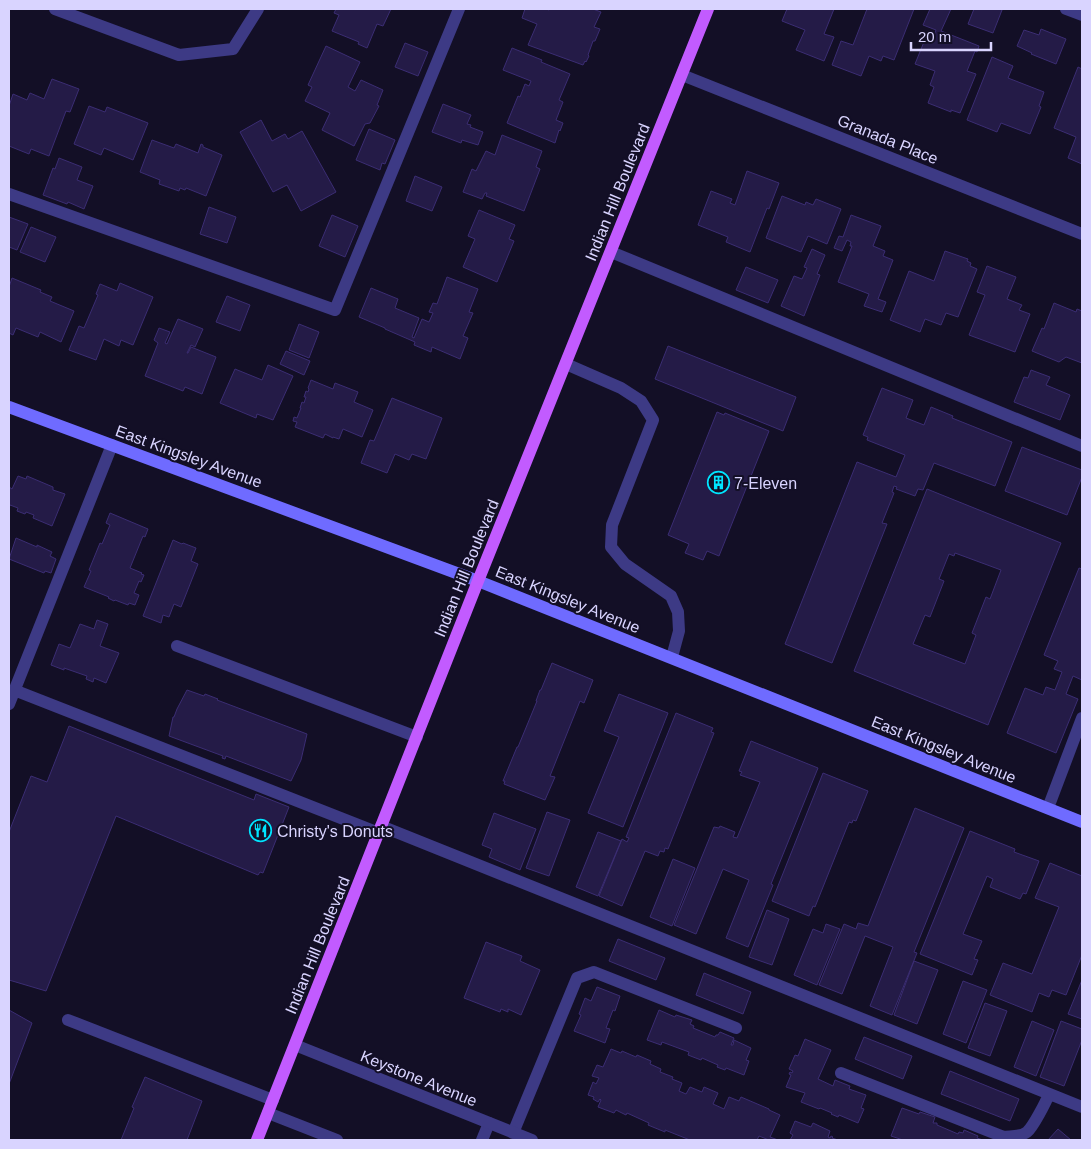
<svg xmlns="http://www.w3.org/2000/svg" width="1091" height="1149" font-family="Arial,sans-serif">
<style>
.building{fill:#241b47;stroke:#3b2d73;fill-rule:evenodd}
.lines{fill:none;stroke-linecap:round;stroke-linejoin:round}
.lane{stroke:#3d3a85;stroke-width:12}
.street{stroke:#3d3a85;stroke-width:12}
.secondary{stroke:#6f6bff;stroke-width:12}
.primary{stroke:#c25bff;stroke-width:12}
.labels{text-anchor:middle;stroke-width:4;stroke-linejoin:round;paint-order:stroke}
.street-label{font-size:16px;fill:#d9d4ff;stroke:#130f26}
.poi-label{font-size:16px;fill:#d9d4ff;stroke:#130f26;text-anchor:start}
</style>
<rect width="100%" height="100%" fill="#130f26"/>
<path class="building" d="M336,9H391L383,26L377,24L367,48L358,44L359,42L332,31L339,15L334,13Z
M525,9H546L549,10L550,9H593L601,12L594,27L600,29L595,41H593L588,55L589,56L586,62L585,61L583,65L528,45L537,24L522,18Z
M787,9H834L824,34L834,37L824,61L796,50L805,30L782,21Z
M867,9H914L894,60L883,56L881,61L869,56L861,76L832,65L841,41L853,45Z
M930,9H951L941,31L979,46L977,52L975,51L967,71L976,74L960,113L951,110V112L928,103L934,87L930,85L935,71L915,64L928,32L934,35L936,30L923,25Z
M974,9H999L1002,10L993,33L968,24Z
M1041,29L1066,39L1056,64L1031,54L1032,53L1017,46L1024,30L1039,35Z
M405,43L428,52L418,76L395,67Z
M326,46L360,62L348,87L355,91L361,80L383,90L377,105L379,106L370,123L365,124L354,146L322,130L330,113L305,101L312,87L308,85Z
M512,48L542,60L541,62L570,74L559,100L563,102L556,120L563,123L560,131L559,130L555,143L507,123L518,96L520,97L525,84L529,86L531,81L503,70Z
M992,57L1013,66L1008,78L1044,92L1039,106L1041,107L1030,134L1001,123L997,132L967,120Z
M1078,67L1082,69V164L1068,158L1076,137L1054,128Z
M52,79L79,89L70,112L66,111L49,156L31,149L29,154L9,146V106L13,94L27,100L30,93L44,99Z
M443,104L471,115L467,124L471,125L470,127L483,132L478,145L462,140L461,143L432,132Z
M89,106L105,112L107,107L148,123L133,160L104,148L101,155L74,144Z
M261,120L272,141L285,134L288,139L302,131L336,192L301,211L287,185L273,192L240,132Z
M369,129L395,140L385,164L382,163L380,170L356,160Z
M502,135L542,151L536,167L540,169L524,211L486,196L487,193H485L482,199L463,192L472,169L476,171L486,151L495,155Z
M152,140L174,148L176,144L198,153L201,144L203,145V147L222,155L206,196L186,188L185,190L180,188L179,191L159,184L160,180L140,172Z
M59,158L82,167L77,180L93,186L84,209L68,202L67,204L43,195L53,168L55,169Z
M747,171L779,183L769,209L767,208L750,252L726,242L728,237L698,225L711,191L732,199L730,203L735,205Z
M415,176L442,187L432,211L406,201Z
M782,196L805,205L806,202L813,205L816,199L841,209L827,244L808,236L801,252L766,238Z
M209,207L236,217L227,243L200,234Z
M479,210L515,225L509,239L514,241L497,282L463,267L475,239L468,236Z
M332,215L358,226L345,257L319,246Z
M851,215L881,226L873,246L885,251L883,256L893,260L878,299L886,302L882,312L864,306L869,294L838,282L852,246H850L851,242L847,240L842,251L834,248L839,236L843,237Z
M9,217L28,224L17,250L9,247Z
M31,227L56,237L45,262L20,252Z
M812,249L825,255L817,274L820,275L804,316L781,306L794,276L802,279L807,268L804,267Z
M945,251L968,259L967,261L971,263L970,266L977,269L958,317L946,313L941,325L925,319L920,332L890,320L909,271L934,281Z
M987,266L1016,277L1007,299L1022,305L1019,310L1030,314L1015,352L969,335L985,295L977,292Z
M746,267L778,280L768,303L736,290Z
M447,277L478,289L469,312L473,313L463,336L468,338L460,359L432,347L431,352L414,345L415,342L385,329V328L359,317L371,288L398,299L395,308L419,318L412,337L414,338L422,319L429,322L433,313L429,312L433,303L437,304Z
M12,278L41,290L40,292L52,297L50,301L74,311L61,342L40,332L38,337L16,328L13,335L9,333V287Z
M120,283L153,297L133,345L121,340L119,346L104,339L96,360L69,350L79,326L84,328L98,295L96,294L100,284L117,291Z
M227,296L250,305L240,331L216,322Z
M1054,303L1076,312L1077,309L1082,311V363L1066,357L1059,362L1032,351L1042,328L1044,329Z
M178,319L203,329L195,347L191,345L187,353H188L191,347L216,357L202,394L185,387L183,391L145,376L158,343L154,340L159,328L170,332L165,343L167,344Z
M299,324L319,332L309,358L289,350Z
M668,346L796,397L783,431L655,379Z
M286,351L310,361L304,375L280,364Z
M268,365L293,376L273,420L257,414L256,418L220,403L235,369L262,380Z
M1031,370L1050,377L1046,385L1070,395L1060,420L1014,402L1024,377L1028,378Z
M311,380L333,389L335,383L358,392L354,402L373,410L362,437L343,429L339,439L333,437V438L325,434L323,438L295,427L297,422L293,421L294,417L297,418L301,408H300L302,402L304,403L306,397H304L306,391L308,392L309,389L308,388Z
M882,388L913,400L906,418L924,425L931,407L953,416L952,418L1012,442L995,486L934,463L923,490L918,489L915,496L896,489L897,487L894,486L892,492L894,493L882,523L887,524L832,663L785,644L857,462L896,477L905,455L867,440L868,437L863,435Z
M392,398L442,418L426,459L412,454L409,460L395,454L387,473L361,463L370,440L374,441Z
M717,412L724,415L725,413L769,431L719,556L707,551L703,560L685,553L689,544L668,535Z
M1022,447L1082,470V477L1067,515L1005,491Z
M18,476L26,479L27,476L53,487V490L65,494L52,526L33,518L34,515L26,512L25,514L17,511L18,508L10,505L9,508V487L12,489Z
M927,489L1061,543L988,725L854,671ZM955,553L1001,570L990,599L986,597L972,633L976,635L965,664L913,644L925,615L930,617L944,581L939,579L949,554L954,556Z
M110,513L148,529L145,537L143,536L130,568L142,573L141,574L144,575L141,582L139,581L134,593L139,595L135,605L129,603L128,605L115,600L114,601L108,598L109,597L84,587L91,571L89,570L100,543L102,544L110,525L106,523Z
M16,538L37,547V545L52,552L50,556L56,559L51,573L45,571L44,573L9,559Z
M173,540L182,544L183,543L196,548L191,561L198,564L181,607L174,604L169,617L163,615L161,623L143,616Z
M1079,568L1082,569V680L1073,676L1066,694L1078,699L1056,753L1007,733L1025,688L1043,695L1046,687L1055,690L1062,672L1054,669L1058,661L1044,655Z
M97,620L108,624L100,646L119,653L106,683L94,678L93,682L86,679L87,676L64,668V670L51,665L59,644L70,648L80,624L94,629Z
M552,663L593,680L584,703L580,701L550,776L555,777L545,800L504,784L505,781H503L517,747H518L537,701H536L540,690H541Z
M187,690L204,696L205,694L218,699L217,700L307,734L301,760L291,781L226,756L225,759L222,758L223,756L169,736L173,717H174L177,709Z
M619,694L668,713L623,827L588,813L619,737L604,731Z
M676,713L713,728L711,732L714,733L668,849L665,848L664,852L660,851L658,856L645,851L622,906L599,896L622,839L627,842L629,838L626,837Z
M69,726L254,800L256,794L289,807L263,873L260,872L258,875L116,816L46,991L9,980V832L31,776L47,782Z
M751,741L818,768L771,884L773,885L748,947L726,938L749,880L723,869L696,934L674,925L714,827L719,828L720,826L735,832L733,837L737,838L760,782L740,775L742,772L739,771Z
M823,773L868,791L856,821L853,820L852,823L849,822L815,907L813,906L809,916L772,901Z
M915,808L964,828L914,952L917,953L892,1015L870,1006L893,947L865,936L842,994L819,985L844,924L856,929L858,923L868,926Z
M547,812L570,820L549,876L526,868Z
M494,813L536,829L520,870L489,857L492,849L482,845Z
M970,831L1015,849L1014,852L1039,861L1026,894L1023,893L1020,899L990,887L993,879L987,876L963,934L982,941L974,959L978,960L972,975L920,954Z
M598,832L621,841L598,896L576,887Z
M673,859L695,868L672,926L650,917Z
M1050,863L1082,876V955L1066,995L1052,990L1049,997L1039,993L1032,1012L990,995L1003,963L1032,974L1059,907L1035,898Z
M767,910L789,919L772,965L749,957Z
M826,924L840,929L817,985L794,975L813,929L823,933Z
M618,939L665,958L656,980L609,961Z
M486,942L522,956L520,961L540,970L521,1015L508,1009V1012L501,1009L500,1012L464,998Z
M914,961L938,970L917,1024L894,1015Z
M704,973L751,992L743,1014L696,995Z
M1082,980V1019L1068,1014Z
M963,981L987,990L966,1043L943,1034Z
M597,987L620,996L615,1011L613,1010L606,1028L610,1029L605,1043L574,1031L581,1015L579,1014L585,998L591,1001Z
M985,1003L1007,1011L990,1056L968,1048Z
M9,1010L32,1023L9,1084Z
M659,1010L675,1017L676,1015L692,1020L690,1024L694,1026L693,1028L715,1037L716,1035H718L720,1032L734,1038L731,1045H733L734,1040L751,1048L746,1060L749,1061L744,1075L726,1068L725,1070L717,1067L718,1065L702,1058L701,1060L688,1055L689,1052L662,1042L661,1045L647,1040Z
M1032,1021L1054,1030L1036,1076L1014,1067Z
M1061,1021L1082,1029V1040L1064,1086L1040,1077Z
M864,1037L912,1056L903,1079L855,1059Z
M805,1039L831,1050L818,1079L833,1086L835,1080L850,1086L849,1089L866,1095L861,1108L864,1109L858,1123L839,1115L838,1117L831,1114L832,1113L820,1108L819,1109L801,1102L805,1093L786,1087L791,1075L789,1074L790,1072L792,1073L793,1071L789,1069L795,1055L798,1056Z
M611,1049L621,1053L622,1051L636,1057L637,1055L651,1061L650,1064L661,1069L660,1072L673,1077L672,1079L682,1083L679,1091L686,1094L690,1087L702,1092L704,1087L718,1093L713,1104L724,1109L729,1097L739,1101L741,1097L769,1109V1110L780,1115L770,1137L778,1140H769L759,1136L757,1140H690L665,1130V1132L648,1125L649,1123L627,1113L626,1115L616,1110L614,1113L598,1107L601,1100L600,1099L598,1102L593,1099L594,1097L588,1095L593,1082L596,1084L599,1078L592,1076L597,1065L603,1067Z
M950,1071L1019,1099L1010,1121L941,1094Z
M145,1077L202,1101L187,1140H121L134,1108L132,1107Z
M902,1108L919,1114L920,1112L935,1117L933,1123H937V1125L958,1134L959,1132L963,1133L964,1130L978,1136L977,1138L983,1140H903L891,1136Z
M795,1121L811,1127L813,1123L830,1131L828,1137L830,1138L831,1136L833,1137L832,1138L838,1140H790L793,1135L790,1133Z
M1058,1129L1071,1140H1048Z"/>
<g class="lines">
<path class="lane" d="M1066,9L1082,15
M9,194L335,310L459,9
M611,252L1082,446
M566,364L621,388L641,401L653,420L612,525L611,547L625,564L671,596L678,612L679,631L672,657
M177,646L417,737
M14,690L379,833
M9,704L112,445
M1048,808L1082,718
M381,826L1082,1107
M68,1020L273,1100
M841,1073L1004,1137C1011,1136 1021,1137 1027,1132C1033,1127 1046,1102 1049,1094
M268,1113L337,1140
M513,1133L577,978L594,972L736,1028
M482,1140L489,1123"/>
<path class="street" d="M55,9L179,55L233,49L258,9
M682,75L1082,234
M295,1045L532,1140"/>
<path class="secondary" d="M9,407L478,581L1082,822"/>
<path class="primary" d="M257,1140L478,581L708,9"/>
</g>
<defs>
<symbol id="building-ring" viewBox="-11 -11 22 22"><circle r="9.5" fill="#130f26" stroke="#00e5ff" stroke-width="1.5"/><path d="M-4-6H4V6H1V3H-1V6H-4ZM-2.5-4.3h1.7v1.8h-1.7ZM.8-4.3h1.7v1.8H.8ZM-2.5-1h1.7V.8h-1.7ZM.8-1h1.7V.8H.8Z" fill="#00e5ff"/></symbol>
<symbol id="restaurant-ring" viewBox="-11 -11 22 22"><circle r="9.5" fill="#130f26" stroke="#00e5ff" stroke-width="1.5"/><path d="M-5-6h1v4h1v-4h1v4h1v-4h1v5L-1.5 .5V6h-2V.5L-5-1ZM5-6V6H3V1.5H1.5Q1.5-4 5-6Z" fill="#00e5ff"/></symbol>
</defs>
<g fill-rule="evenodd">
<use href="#building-ring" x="706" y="470" width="25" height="25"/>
<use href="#restaurant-ring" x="248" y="818" width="25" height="25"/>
</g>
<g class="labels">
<g class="street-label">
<text transform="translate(888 139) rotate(22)" y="6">Granada Place</text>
<text transform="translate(617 192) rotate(-68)" y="6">Indian Hill Boulevard</text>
<text transform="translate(189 456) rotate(20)" y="6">East Kingsley Avenue</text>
<text transform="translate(466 568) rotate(-68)" y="6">Indian Hill Boulevard</text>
<text transform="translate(568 599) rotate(22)" y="6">East Kingsley Avenue</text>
<text transform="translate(944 749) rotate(22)" y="6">East Kingsley Avenue</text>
<text transform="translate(317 945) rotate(-68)" y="6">Indian Hill Boulevard</text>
<text transform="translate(419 1078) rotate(22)" y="6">Keystone Avenue</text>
</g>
<g class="poi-label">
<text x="734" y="489">7-Eleven</text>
<text x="277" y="837">Christy's Donuts</text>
</g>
</g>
<rect width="1091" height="1149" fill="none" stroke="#d9d4ff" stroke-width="20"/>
<path d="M911 42v8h80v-8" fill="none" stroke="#d9d4ff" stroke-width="2.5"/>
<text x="918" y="42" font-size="15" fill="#d9d4ff" stroke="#130f26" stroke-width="4" paint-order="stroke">20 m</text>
</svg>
